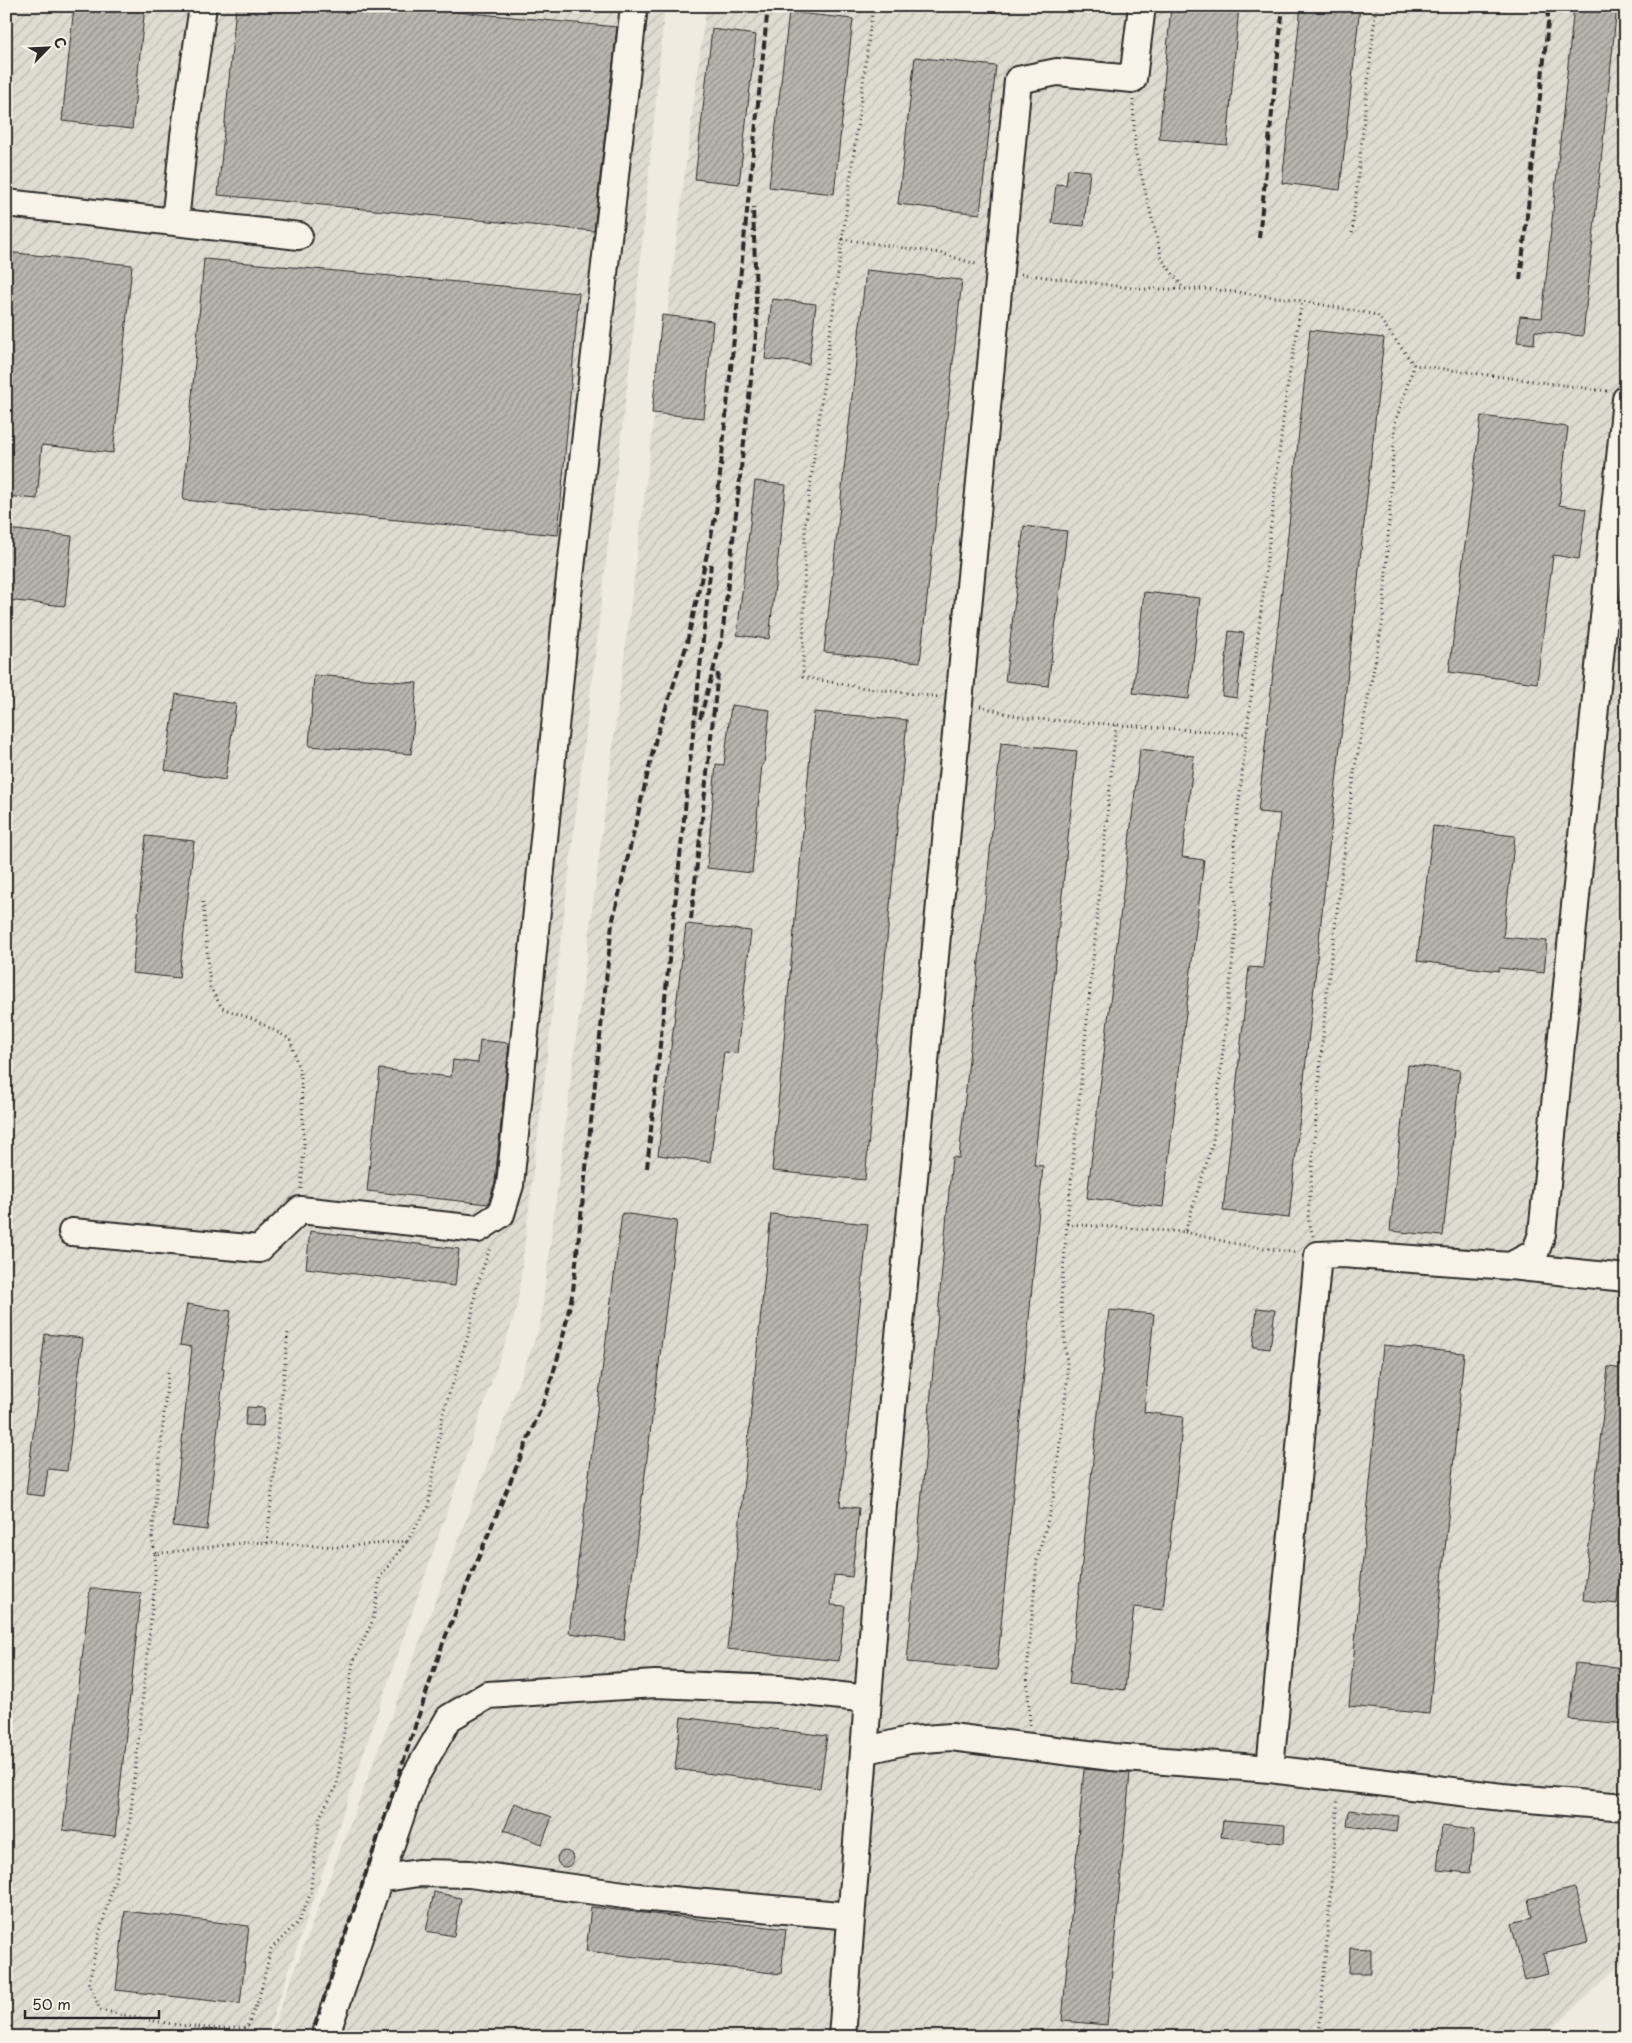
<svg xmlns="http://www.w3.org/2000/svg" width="1632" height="2043" font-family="'Playpen Sans',sans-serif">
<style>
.industrial{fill:url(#industrial-furrows)}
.building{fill:url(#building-hatch);stroke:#2b2b2b}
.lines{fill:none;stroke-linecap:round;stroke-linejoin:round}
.minor-casing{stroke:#2b2b2b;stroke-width:30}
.path{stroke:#2b2b2b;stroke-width:3;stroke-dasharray:1 4;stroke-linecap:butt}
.minor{stroke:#f7f3e8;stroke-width:26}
.rail{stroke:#2b2b2b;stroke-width:4;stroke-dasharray:8 4;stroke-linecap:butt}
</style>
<defs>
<pattern id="industrial-furrows" width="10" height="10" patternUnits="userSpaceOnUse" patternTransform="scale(1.25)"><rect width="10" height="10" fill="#dedbd1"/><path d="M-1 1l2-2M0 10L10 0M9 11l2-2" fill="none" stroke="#bfbcb4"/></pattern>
<pattern id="building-hatch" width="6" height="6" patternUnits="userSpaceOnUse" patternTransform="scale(1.25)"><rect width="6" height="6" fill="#b8b5ae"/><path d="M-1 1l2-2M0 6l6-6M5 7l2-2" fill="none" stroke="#96938e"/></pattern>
</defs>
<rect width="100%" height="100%" fill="#efebe0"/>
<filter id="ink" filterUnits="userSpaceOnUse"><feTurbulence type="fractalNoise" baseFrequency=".02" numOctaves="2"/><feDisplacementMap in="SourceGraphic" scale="10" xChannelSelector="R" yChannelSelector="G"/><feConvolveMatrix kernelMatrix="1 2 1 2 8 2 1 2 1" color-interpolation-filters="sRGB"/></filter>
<g filter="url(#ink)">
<path class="industrial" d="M6,6H665L632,344L517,1308L266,2037H6Z
M706,6H1626V1959L1543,2037H269L540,1326Z"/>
<path class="building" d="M74,6H145L132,129L62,121Z
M236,6H397L617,27L594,231L218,195Z
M1171,6H1239L1227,145L1159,139Z
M1301,6H1360L1340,190L1282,183Z
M1574,6H1617L1583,336L1535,331L1534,344L1517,342L1520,316L1542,318Z
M789,12L853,19L834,194L769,187Z
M712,29L756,35L739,184L695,179Z
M915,57L996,66L980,214L898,204Z
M1068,169L1090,171L1084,226L1052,223L1056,184L1066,185Z
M6,252L132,265L113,453L42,445L37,499L6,496Z
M204,259L579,293L558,535L183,500Z
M866,270L962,280L920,662L824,652Z
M772,299L816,304L809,364L765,359Z
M662,315L713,321L704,418L652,413Z
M1310,330L1384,338L1289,1218L1223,1211L1249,967L1263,968L1280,814L1258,812Z
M1481,416L1568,427L1559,505L1586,509L1579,559L1553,555L1537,683L1449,672Z
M755,481L786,485L769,639L737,635Z
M1024,526L1067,531L1048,686L1005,681Z
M6,529L72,536L65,606L6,600Z
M1144,592L1200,598L1189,699L1133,693Z
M1229,631L1244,633L1237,698L1222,696Z
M314,675L417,683L411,754L309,746Z
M176,694L236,704L225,780L165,770Z
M731,705L770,710L764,764H762L752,873L707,868L716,764L724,765Z
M814,712L907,720L865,1180L772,1171Z
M1001,743L1077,751L1034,1165L1043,1166L997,1670L907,1662L952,1157L959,1158Z
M1140,749L1194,756L1182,857L1204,860L1163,1207L1087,1198Z
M1433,826L1515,836L1503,937L1547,941L1544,973L1499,968V971L1417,961Z
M146,836L194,841L179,978L132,973Z
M686,924L751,931L737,1053L724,1052L710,1162L658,1155Z
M480,1040L509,1043L495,1182L488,1204L367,1191L380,1069L451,1077L453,1060L478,1063Z
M1408,1065L1460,1070L1443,1236L1390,1231Z
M622,1213L677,1221L624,1640L569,1633Z
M771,1214L868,1224L840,1506L859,1508L852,1577L834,1575L831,1605L845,1606L839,1661L727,1649Z
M310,1231L459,1249L455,1286L306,1268Z
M187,1304L231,1311L222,1369H224L207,1530L173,1526L192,1347L180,1345Z
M1257,1308L1275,1310L1270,1349L1253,1347Z
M1109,1310L1154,1314L1144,1412L1183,1417L1163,1610L1134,1607L1125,1690L1069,1684Z
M45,1334L83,1338L67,1471L48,1469L44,1496L26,1494Z
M1383,1345L1464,1353L1429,1714L1349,1706Z
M1608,1367L1626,1369V1519L1617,1604L1583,1600Z
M247,1407L264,1408L263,1426L245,1425Z
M90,1588L141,1593L115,1836L63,1830Z
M1575,1663L1626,1668V1724L1569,1719Z
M681,1717L827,1736L820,1788L675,1769Z
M1084,1769L1130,1773L1107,2025L1062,2021Z
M515,1803L552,1817L542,1844L504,1830Z
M1349,1810L1398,1816L1396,1832L1347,1826Z
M1223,1820L1285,1825L1284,1843L1221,1837Z
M1442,1826L1474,1830L1470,1873L1437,1870Z
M557 1859a8 8 0 1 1 16 0a8 8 0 1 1-16 0Z
M1575,1888L1588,1942L1543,1953L1548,1974L1525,1980L1511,1923L1532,1918L1528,1899Z
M434,1892L461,1898L454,1936L426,1931Z
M591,1907L786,1929L781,1974L586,1951Z
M125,1911L249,1926L240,2004L116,1990Z
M1350,1948L1371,1949V1973H1349Z"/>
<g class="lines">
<defs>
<path id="minor" d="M6,203L299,236
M175,222L184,136L203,6
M72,1232L259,1249L300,1210L478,1229L501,1214L510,1185L568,595L634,6
M1510,1266L1626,1278
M864,1751L909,1740L951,1737L1112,1757L1270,1769L1502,1797L1626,1807
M1270,1769L1318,1255L1342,1254L1510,1266L1535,1253L1542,1234L1626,399
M379,1879L418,1873L470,1874L639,1897L851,1916
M325,2037L413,1780L449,1718L488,1695L655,1684L779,1689L868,1699
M842,2037L883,1505L1018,80L1057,72L1133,79L1142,6"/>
</defs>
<use href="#minor" class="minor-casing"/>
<path class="path" d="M873,6L805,526L803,677L858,687L940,697
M1133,100L1135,150L1162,259L1184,289
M1352,233L1376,6
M842,239L940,253L979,265
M1021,274L1141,289H1209L1292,299L1377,315L1414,365L1607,391
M980,706L1023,718L1247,734
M203,902L210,987L222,1008L255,1020L290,1039L301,1077L304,1146L301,1189
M1067,1224L1116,725
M1185,1232L1231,1243L1297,1253
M1313,1236L1308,1218L1326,999L1355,767L1383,620L1395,423L1414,365
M168,1373L152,1537L155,1554L250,1542L340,1547L407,1541L428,1507L443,1413L469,1333L476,1288L490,1248
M267,1543L288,1332
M155,1554V1580L129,1830L98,1938L89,1983L100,2010C143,2019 204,2033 247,2027L259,1998L271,1949L299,1921L310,1895L320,1816L337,1786L353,1662L373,1620L380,1577L407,1541
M1030,1725L1027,1674L1037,1560L1053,1501L1068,1375L1061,1298L1067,1224L1185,1232L1213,1142L1236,929L1234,844L1286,395L1302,301
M1319,2037L1338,1798"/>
<use href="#minor" class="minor"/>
<path class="rail" d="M1259,238L1283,6
M1520,280L1548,23V6
M700,719L722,638L757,326L753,207
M691,919L718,673
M647,1168L711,564
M311,2037L444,1640L547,1394L560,1350L573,1291L612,924L656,738L686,647L716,514L768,6"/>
</g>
</g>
<rect width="1632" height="2043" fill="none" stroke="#f7f3e8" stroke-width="25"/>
<rect x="12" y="12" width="1607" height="2018" fill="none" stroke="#2b2b2b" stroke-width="2" filter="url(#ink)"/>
<g transform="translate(48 48) rotate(66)" stroke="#f7f3e8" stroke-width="4" paint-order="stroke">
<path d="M0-4L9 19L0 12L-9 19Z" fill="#2b2b2b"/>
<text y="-8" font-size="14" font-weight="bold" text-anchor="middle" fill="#2b2b2b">С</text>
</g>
<path d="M25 2010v8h134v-8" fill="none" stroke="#2b2b2b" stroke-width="2.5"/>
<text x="32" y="2010" font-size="15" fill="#2b2b2b" stroke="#f7f3e8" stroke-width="4" paint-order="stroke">50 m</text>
</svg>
